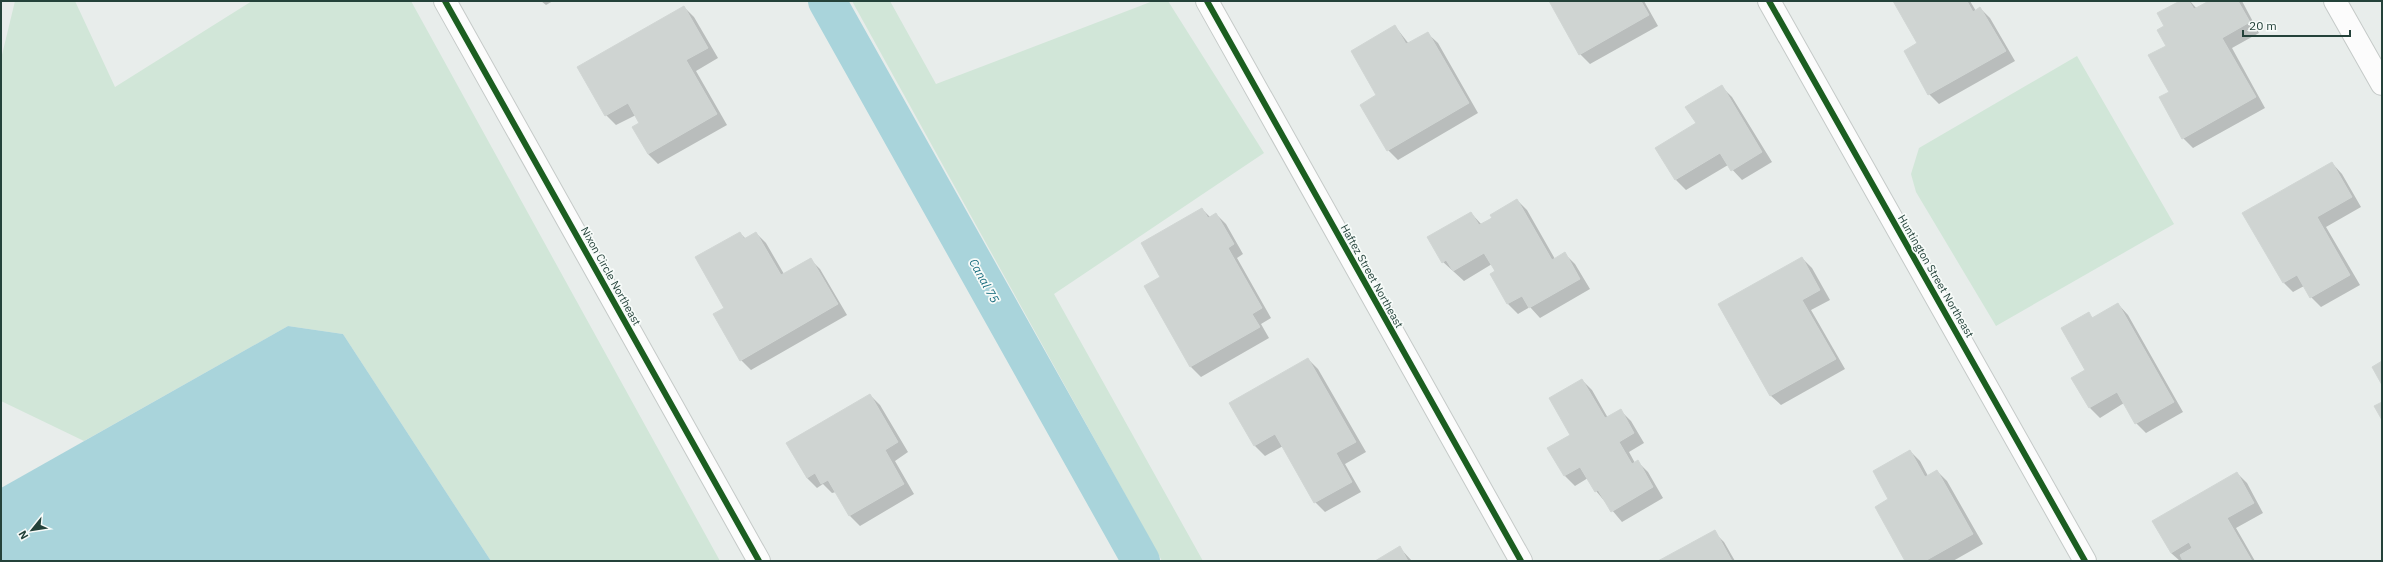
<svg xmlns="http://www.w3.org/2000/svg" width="2383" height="562" font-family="'IBM Plex Sans',sans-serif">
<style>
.green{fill:#d1e6d8}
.water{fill:#a9d4db}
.shadow{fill:#0003}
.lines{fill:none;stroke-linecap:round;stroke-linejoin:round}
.canal{stroke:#a9d4db;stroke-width:38}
.building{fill:#cfd4d2;stroke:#d1d6d4}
.minor-casing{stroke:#c5cac8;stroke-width:24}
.minor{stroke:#fcfcfc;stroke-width:22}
.cycleway-casing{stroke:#f7fbf9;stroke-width:8}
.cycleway{stroke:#1b5e20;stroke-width:6}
.labels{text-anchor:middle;stroke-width:3.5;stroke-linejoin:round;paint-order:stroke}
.street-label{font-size:11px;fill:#24423a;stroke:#f7fbf9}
.water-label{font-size:12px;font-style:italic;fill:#1c6f80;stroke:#f7fbf9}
</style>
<rect width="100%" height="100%" fill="#e8edeb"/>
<path class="green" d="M15,1H75L115,87L252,1H411L720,561H491L343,334L288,326L84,441L1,401V59Z
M852,1H890L936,84L1153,1H1168L1264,153L1054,294L1203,561H1162Z
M2077,56L2174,224L1996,326L1916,192L1911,174L1919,148Z"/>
<path class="water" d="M288,326L343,334L491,561H1V488Z"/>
<path class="shadow" d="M541,1H553L546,5Z
M1550,1H1644L1658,26L1590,64L1580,54Z
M1894,1H1970L1976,11L1980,8L1990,18L2015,61L1939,104L1929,94L1919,44Z
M2182,1H2190L2197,9L2211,1H2242L2259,33L2232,48L2265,108L2193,148L2183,138L2170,92L2165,27Z
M684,7L694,17L718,58L696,71L727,125L658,164L648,154L640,123L636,115L616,125L606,115Z
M1395,26L1409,44L1427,33L1438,43L1478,113L1398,160L1388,150Z
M1722,87L1732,97L1772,162L1742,180L1728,165L1686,190L1676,180L1657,148L1697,124Z
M2332,163L2342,174L2361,207L2326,227L2360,285L2321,307L2311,297L2304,286L2293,292L2283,282Z
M1517,200L1527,210L1555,259L1565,254L1575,264L1590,289L1540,318L1530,307L1518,314L1508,304L1492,264L1464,281L1443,262L1471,213L1482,225Z
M1202,209L1210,217L1216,214L1226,224L1243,254L1237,258L1271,318L1261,324L1269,338L1201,377L1191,367L1145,287L1162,277Z
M740,233L746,239L756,233L766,243L784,274L810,259L820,269L847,315L751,370L741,360L726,308Z
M1802,258L1812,268L1830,300L1811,310L1845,369L1781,405L1770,395Z
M2118,304L2128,315L2183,412L2146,433L2136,423L2124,403L2100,418L2090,408L2086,371L2088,314L2094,319Z
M1308,359L1318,369L1366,452L1345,464L1361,492L1325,512L1315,502L1283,446L1265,456L1255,446L1231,403Z
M1582,380L1592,390L1608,418L1621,411L1631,421L1644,443L1629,452L1635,463L1638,462L1648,472L1663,498L1622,522L1596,491L1588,478L1575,486L1565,476L1548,449L1571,435Z
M870,395L880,405L908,452L895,461L914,494L860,526L850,516L836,492L832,493L823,484L817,488L807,478L787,443Z
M1910,451L1920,461L1928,476L1937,471L1947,481L1983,544L1953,561H1906L1890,499Z
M2237,473L2247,483L2263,513L2236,528L2255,561H2180L2171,553Z
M1714,532L1724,542L1735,561H1661Z
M1400,548L1412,561H1377Z"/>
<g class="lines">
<path class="canal" d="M827,1L1141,561"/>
</g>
<path class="building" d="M1549,1H1641L1649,15L1579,55Z
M1893,1H1967L1973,12L1980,7L2006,51L1928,95L1904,51L1917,43Z
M2180,1H2189L2194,9L2209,1H2238L2250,22L2222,38L2256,97L2182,139L2159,97L2169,92L2148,55L2166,46L2157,30L2164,26L2157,13Z
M684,6L708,48L686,60L717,114L648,154L632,127L639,123L628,103L605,116L577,67Z
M1395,25L1406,44L1428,32L1469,103L1387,151L1360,105L1376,95L1351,51Z
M1722,85L1762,152L1731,171L1720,153L1675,180L1655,148L1696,123L1685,107Z
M2332,162L2352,197L2317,217L2350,275L2310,298L2297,275L2283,283L2242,213Z
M1517,199L1552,260L1565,252L1580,279L1529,308L1522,296L1507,304L1490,274L1495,271L1484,253L1453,271L1446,260L1442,263L1427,237L1471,212L1479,225L1492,218L1490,215Z
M1202,208L1208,218L1216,213L1234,244L1228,248L1262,308L1252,314L1260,327L1190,367L1144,286L1160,277L1141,243Z
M740,232L744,239L756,232L781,275L811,258L838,304L740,361L713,314L724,308L695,257Z
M1802,257L1820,290L1802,300L1836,359L1770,396L1718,304Z
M2118,303L2174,402L2135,424L2117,392L2089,408L2071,378L2085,370L2061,328L2089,312L2092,318Z
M1308,358L1356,442L1336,453L1352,482L1314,503L1275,434L1254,446L1229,403Z
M2382,361V385L2372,367Z
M1582,379L1605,418L1621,409L1634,433L1619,442L1632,464L1638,460L1653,487L1611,512L1598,490L1595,492L1580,467L1564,476L1547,448L1570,435L1549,398Z
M870,394L898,442L885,450L904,484L849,516L828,480L821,484L815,473L807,478L786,443Z
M2382,402V420L2374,406Z
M1910,450L1925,477L1937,470L1973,534L1925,561H1905L1875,507L1888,499L1873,471Z
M2237,472L2254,503L2227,518L2252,561H2183L2180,555L2192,548L2189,542L2171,553L2152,521Z
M1715,530L1732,561H1658Z
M1400,546L1408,561H1375Z"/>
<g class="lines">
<defs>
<path id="minor" d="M445,1L759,561
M1207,1L1521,561
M1769,1L2085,561
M2335,1L2382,84"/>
</defs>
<use href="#minor" class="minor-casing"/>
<use href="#minor" class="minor"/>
<defs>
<path id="cycleway" d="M445,1L759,561
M1207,1L1521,561
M1769,1L2085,561"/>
</defs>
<use href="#cycleway" class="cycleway-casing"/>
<use href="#cycleway" class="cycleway"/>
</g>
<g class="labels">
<g class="street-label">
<text transform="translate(611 276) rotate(61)" y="4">Nixon Circle Northeast</text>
<text transform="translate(1372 276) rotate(61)" y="4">Haftez Street Northeast</text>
<text transform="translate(1936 276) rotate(60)" y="4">Huntington Street Northeast</text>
</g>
<g class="water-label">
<text transform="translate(984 281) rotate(61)" y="4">Canal 75</text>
</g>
</g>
<rect width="2383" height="562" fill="none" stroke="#24423a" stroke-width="4"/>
<g transform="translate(32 530) rotate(240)" stroke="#f7fbf9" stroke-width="3" paint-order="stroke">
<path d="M0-3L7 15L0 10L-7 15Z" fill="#24423a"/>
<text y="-6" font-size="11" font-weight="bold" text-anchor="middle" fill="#24423a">N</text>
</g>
<path d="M2243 30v6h107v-6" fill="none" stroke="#24423a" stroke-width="2"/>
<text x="2249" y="30" font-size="12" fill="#24423a" stroke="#f7fbf9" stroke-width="3" paint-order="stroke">20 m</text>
</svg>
